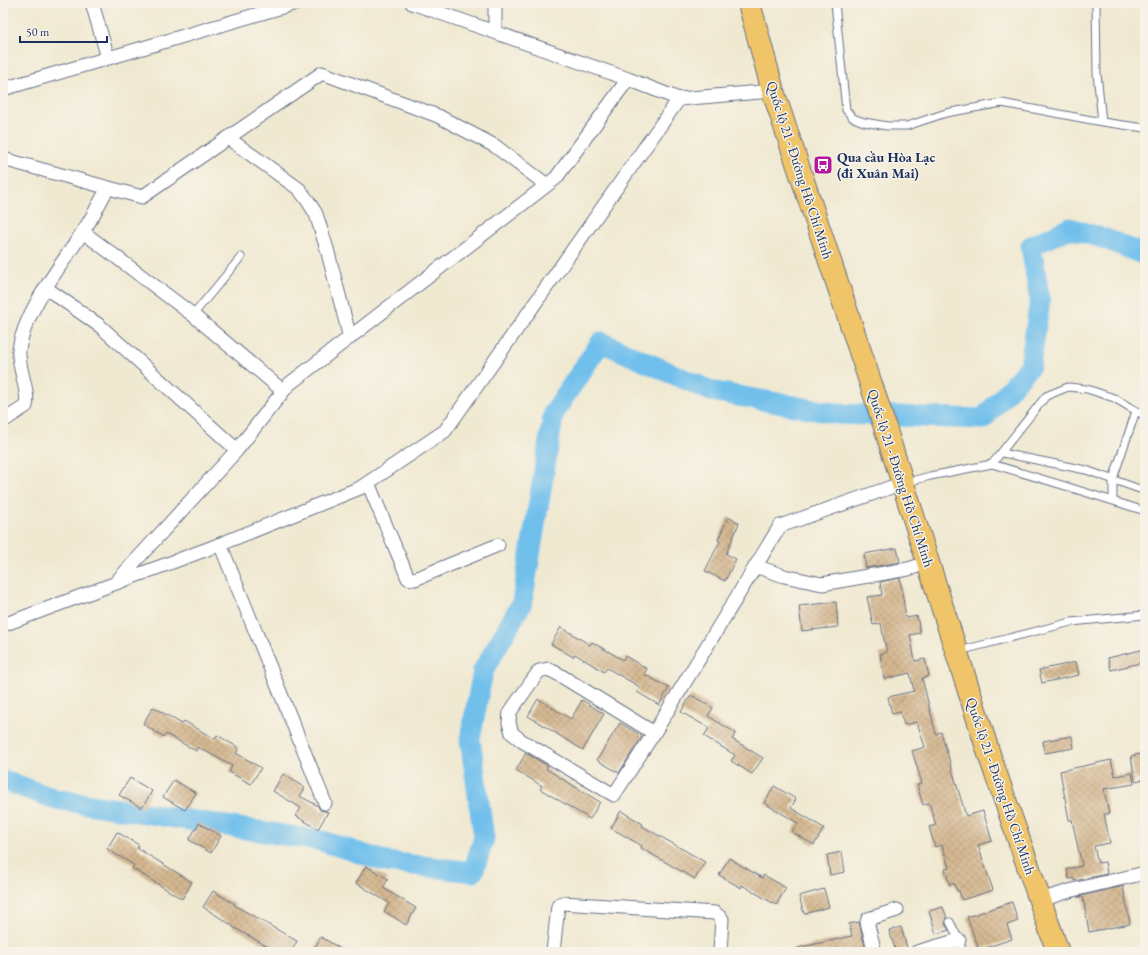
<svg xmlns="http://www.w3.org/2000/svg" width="1148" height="955" font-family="'EB Garamond',serif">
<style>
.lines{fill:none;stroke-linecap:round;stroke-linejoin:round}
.river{stroke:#71c0ec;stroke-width:21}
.building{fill:url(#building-cross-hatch)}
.service-casing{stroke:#667087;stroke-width:9}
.minor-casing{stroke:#667087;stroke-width:15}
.trunk-casing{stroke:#667087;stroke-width:24}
.service{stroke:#fff;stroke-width:7}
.minor{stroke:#fff;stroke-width:13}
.trunk{stroke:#f0c469;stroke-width:22}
.labels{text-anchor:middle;stroke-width:3;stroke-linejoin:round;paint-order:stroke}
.poi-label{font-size:14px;font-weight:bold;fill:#1b2f5e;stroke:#f7f3e8;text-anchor:start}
.street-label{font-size:14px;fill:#1b2f5e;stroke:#f7f3e8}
</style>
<defs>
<pattern id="building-cross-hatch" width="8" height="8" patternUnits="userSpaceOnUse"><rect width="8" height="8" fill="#d5b891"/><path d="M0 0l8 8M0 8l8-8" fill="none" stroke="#b69e7f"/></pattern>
</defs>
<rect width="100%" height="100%" fill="#f7f3e8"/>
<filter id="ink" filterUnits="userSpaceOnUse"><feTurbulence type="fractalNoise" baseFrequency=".025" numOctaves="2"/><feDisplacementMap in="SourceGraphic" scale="8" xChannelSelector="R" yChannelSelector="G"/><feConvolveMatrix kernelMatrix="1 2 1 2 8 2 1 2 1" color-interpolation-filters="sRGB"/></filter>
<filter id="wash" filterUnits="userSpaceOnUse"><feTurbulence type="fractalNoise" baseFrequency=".012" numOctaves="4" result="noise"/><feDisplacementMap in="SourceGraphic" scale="16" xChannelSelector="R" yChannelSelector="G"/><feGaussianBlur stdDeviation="0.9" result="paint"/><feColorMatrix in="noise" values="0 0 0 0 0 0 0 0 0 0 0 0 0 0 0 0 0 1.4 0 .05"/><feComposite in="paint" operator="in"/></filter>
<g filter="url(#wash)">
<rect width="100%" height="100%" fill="#f0e9d2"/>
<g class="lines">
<path class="river" d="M3,780L55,799L322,841L387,862L473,872L484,838L470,739L483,671L522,603L554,412L601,342L711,391L838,414L983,419L1030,366L1040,300L1031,246L1070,228L1108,240L1145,255"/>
</g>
<g id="blocks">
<path class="building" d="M728,517L739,523L726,554L736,559L725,581L705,571L720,541L718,540Z
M897,548L900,562L866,568L864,554Z
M900,578L906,618L917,616L920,633L910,635L915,661L925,659L929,676L922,678L936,734L941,732L966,816L983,811L992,841L978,845L993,890L962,900L959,891H957L954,883L950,885L945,869L949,868L942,845L935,847L929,827L936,825L929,803L923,805L917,785L922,783L912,751L925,747L917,722L904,725L900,712L892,714L888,697L914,691L910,673L884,679L880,654L887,652L884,640L881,623L873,625L867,597L882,595L880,582Z
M836,602L838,627L802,631L799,606Z
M561,627L590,645L592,642L623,660L625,656L647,669L644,674L669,688L659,705L637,692L640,687L607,668L604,672L575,654L573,657L551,644Z
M1145,649V662L1111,670L1108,658Z
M1076,662L1079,675L1042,683L1039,670Z
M691,695L713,708L708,716L736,733L732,739L763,758L752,774L731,761L735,755L704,736L709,728L681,712Z
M538,699L571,719L582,700L604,714L583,750L528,716Z
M153,707L182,724L184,721L215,739L217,735L239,748L236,753L261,768L251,784L229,772L232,766L198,747L196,751L166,734L164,737L143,724Z
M620,723L642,736L619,773L597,760Z
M1072,736L1074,748L1045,753L1043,741Z
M526,753L548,766L546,769L600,802L590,819L540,789L542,786L516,770Z
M1145,753V779L1135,781L1131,756Z
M1111,760L1115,776L1132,773L1134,784L1104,789L1109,814H1104L1110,843L1094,846L1098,863L1105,862L1107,874L1074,881V878L1069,879L1067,869L1082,866L1072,820H1069L1060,771Z
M283,774L305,788L300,796L318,806L320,810L328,812L318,829L296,816L301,808L273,791Z
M130,778L152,791L142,808L119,795Z
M174,780L196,793L185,810L163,797Z
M774,786L796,799L791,808L824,828L814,845L792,832L798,823L764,803Z
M621,811L643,824L642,826L705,862L695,879L641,848L642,846L611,828Z
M199,823L221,836L211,853L189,840Z
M117,832L139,845L137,848L192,882L182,899L132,868L134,865L107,849Z
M842,852L845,872L830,875L827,855Z
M729,858L762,878L764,875L786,888L776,905L742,885L741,888L719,875Z
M366,866L388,879L383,888L416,908L406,925L384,911L389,903L356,883Z
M1123,886L1130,924L1089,932L1083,897H1077Z
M824,889L829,907L804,914L799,896Z
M213,891L235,904L234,905L297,941L291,952H277L233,927V926L203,907Z
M1012,902L1018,921L1007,925L1012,939L979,950L967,917Z
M943,907L947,918L945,924L949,930L936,934L929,911Z
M859,922L866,951L797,952V948L852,936L849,924Z
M901,927L907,948L896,952L889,930Z
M321,937L346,952H312Z"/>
</g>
</g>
<g filter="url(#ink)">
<use href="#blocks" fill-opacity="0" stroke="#667087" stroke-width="1"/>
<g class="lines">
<defs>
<path id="service" d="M835,3L846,110L853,118L864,122L887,126H907L946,113L1002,103L1102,122L1145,128
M1096,3L1097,73L1102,122
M193,315L241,257
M1002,453L1086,470L1145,491
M992,464L1046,396L1068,387L1087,389L1114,398L1145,416
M904,483L930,476L992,464L1062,485L1145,511
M1113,501V479L1136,411
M959,651L1071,622L1145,615
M950,922L959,940L963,952"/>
<path id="minor" d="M92,3L108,58
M412,3L628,79L679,99
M495,3V32
M3,89L289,5L299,3
M228,138L299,189L308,201L316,214L327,249L350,338
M3,159L142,197L322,73L438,116L495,146L547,185
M83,232L193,315L283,391
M46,288L100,326L237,450
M3,421L26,406C30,392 17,366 19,349C25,310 61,266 82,233C92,219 99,203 108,188
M368,483L408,578L415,579L498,545
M220,544L325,803
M755,566L784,576L822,584L908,569L928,563
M117,581L237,450L288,385L556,178L628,79
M3,625L213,547L360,488L445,431L679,99L773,91
M654,733L558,674L548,669L539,671L510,712L509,723L512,733L522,741L614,795L654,733L780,526L903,483
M1040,900L1073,890L1141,874
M553,952L558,906L562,903L715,913L722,919L720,952
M875,952L867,922L868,919L897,910
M917,952L959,940"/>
<path id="trunk" d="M749,3L773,91L875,396L990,757L1058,952"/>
</defs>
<use href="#service" class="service-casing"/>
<use href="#minor" class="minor-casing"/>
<use href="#trunk" class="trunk-casing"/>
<use href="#service" class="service"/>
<use href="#minor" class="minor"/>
<use href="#trunk" class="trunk"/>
</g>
</g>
<defs>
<symbol id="bus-square" viewBox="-11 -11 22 22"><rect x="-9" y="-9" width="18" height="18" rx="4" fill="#b5179e" stroke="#f7f3e8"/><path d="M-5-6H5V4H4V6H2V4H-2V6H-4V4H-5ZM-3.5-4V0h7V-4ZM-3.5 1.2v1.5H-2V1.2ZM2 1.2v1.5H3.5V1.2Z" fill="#fff"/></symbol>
</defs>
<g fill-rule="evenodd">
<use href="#bus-square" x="812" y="154" width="22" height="22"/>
</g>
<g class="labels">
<g class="poi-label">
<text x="837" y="162">Qua cầu Hòa Lạc<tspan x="837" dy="16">(đi Xuân Mai)</tspan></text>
</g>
<g class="street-label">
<text transform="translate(800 170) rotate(72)" y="5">Quốc lộ 21 - Đường Hồ Chí Minh</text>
<text transform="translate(901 478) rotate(72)" y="5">Quốc lộ 21 - Đường Hồ Chí Minh</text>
<text transform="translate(1001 786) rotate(71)" y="5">Quốc lộ 21 - Đường Hồ Chí Minh</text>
</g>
</g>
<rect width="1148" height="955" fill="none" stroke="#f7f3e8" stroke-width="16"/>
<path d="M20 36v6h87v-6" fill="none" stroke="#1b2f5e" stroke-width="2"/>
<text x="26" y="36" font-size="12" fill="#1b2f5e" stroke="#f7f3e8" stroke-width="3" paint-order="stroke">50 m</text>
</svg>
